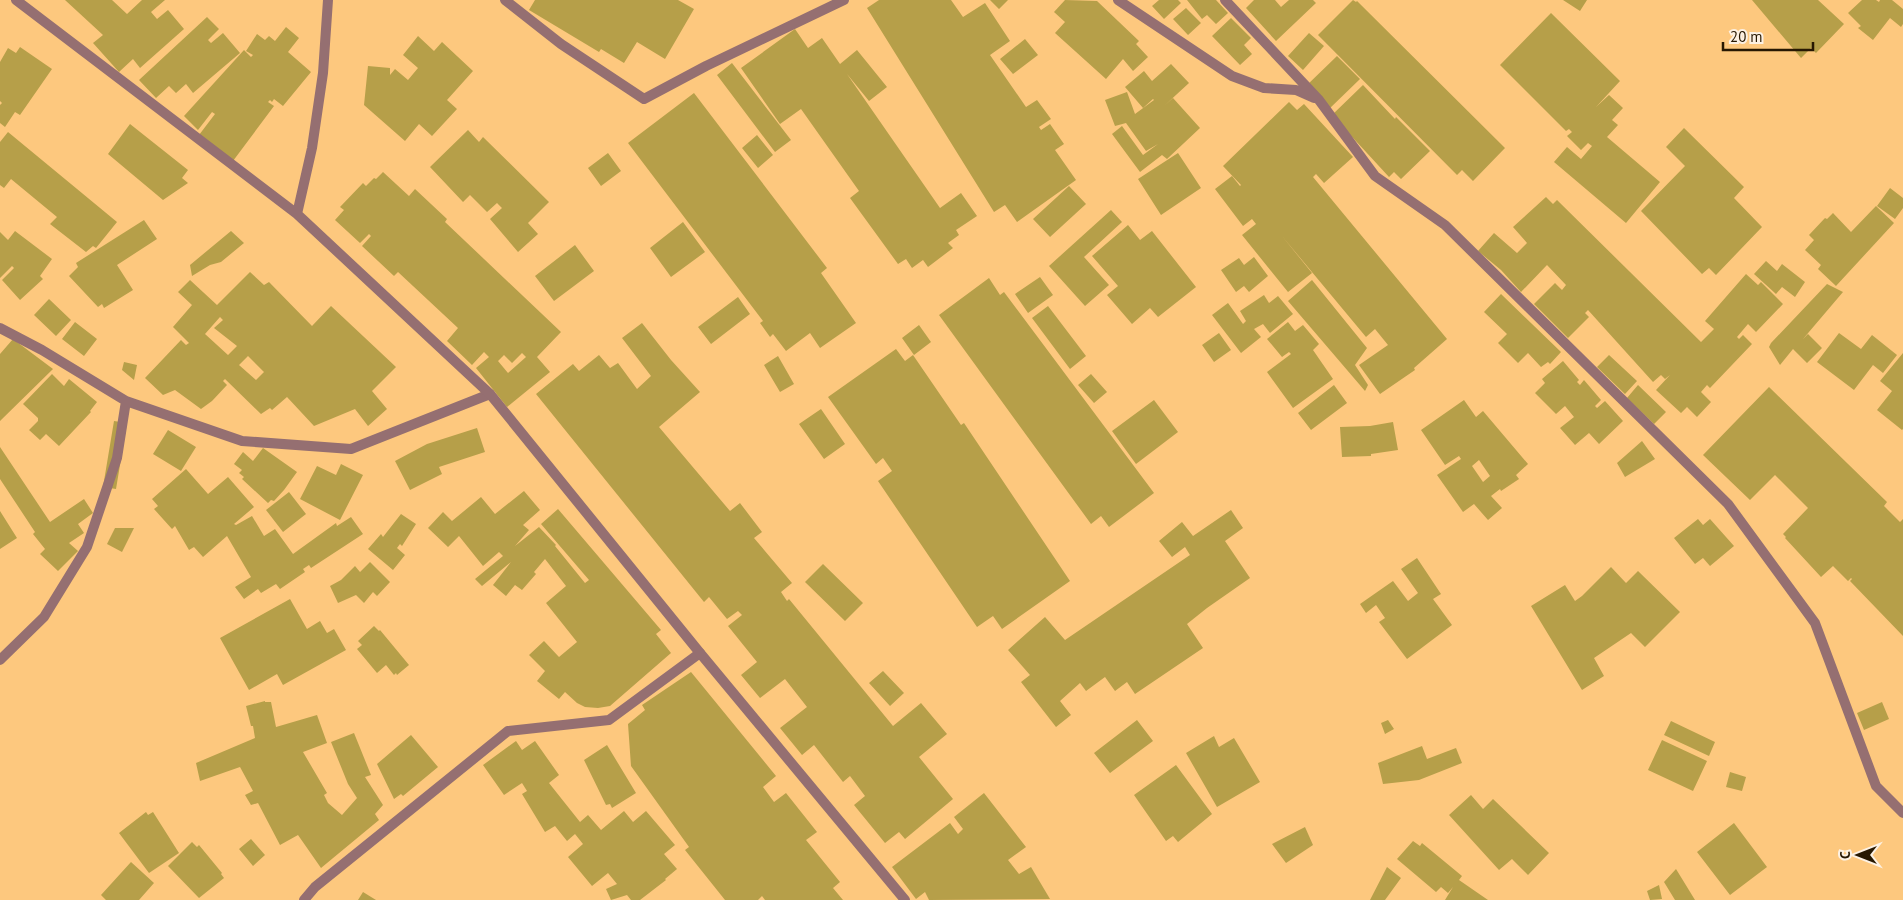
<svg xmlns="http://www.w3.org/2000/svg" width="1903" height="900" font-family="'PT Sans',sans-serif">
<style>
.building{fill:#b69f49;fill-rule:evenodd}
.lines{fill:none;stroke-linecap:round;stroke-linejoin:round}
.minor{stroke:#956f71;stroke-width:10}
.tertiary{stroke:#956f71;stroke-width:10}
</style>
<rect width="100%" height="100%" fill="#fdc87e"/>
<path class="building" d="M65,0H112L127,14L142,0H165L151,12L157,19L168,10L184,29L140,68L133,59L119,72L93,43L103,35Z
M535,0H678L694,9L665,59L637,42L624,63L601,49L599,52L529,10Z
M879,0H951L963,17L985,3L1010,41L990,55L1026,107L1037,100L1051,119L1039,127L1041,130L1050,124L1064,144L1055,150L1076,180L1017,222L1005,205L994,212L867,8Z
M990,0H1008L999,9Z
M1065,0L1097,1L1139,41L1136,44L1148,57L1133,71L1123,59L1106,79L1055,33L1065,22L1054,12Z
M1159,0H1178L1181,3L1164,19L1152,6Z
M1187,0H1216L1228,13L1216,24L1207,15L1202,19Z
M1254,0H1275L1281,7L1289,0H1313L1316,3L1276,41L1246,8Z
M1353,0L1356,2L1357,1L1505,148L1473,181L1462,170L1457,175L1318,35Z
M1563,0H1587L1580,11Z
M1752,0H1818L1844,24L1816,53L1811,48L1801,58Z
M1862,0H1876L1879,2L1880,0H1892L1903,9V24L1901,27L1890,18L1873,40L1858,28L1861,26L1848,13Z
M1186,8L1201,23L1188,35L1173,19Z
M1551,13L1620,81L1596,107L1609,95L1623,108L1612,120L1618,125L1607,137L1660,182L1626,223L1554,162L1567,147L1581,159L1592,146L1588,143L1581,150L1567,136L1572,132L1569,129L1566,131L1500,65Z
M207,17L219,29L208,40L211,43L223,33L240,53L193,93L186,84L176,93L169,86L156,98L139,80Z
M1231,18L1251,38L1244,45L1252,54L1240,65L1212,36Z
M286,27L299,38L288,52L311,72L283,106L274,99L272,102L270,100L268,102L274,106L233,161L199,135L215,114L212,112L198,130L184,116L244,50L251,57L253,55L246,51L257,34L265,40L269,36L275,41Z
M795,29L808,48L822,38L840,64L857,50L887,87L869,101L847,74L940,208L961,193L977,216L956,230L959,235L948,243L953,248L928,267L923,260L912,268L906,259L898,264L850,198L859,191L801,109L780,124L741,68Z
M1309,33L1324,46L1303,70L1288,56Z
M418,36L434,51L442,42L473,71L447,100L457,109L432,136L419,124L405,141L364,105L368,66L390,68V75L395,69L408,80L418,68L403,55Z
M1025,39L1038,55L1013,74L1000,59Z
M20,47L52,69L20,115L15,112L5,127L0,123V105L2,103L0,101V62L8,48L16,53Z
M1337,56L1360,79L1327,111L1304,88Z
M732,63L791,140L775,152L717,75Z
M1171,64L1189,83L1164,106L1173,98L1200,128L1167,159L1162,155L1140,172L1112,134L1122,126L1143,155L1158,144L1146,151L1126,123L1115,126L1105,100L1127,92L1135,114L1154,100L1153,99L1143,108L1125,87L1144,71L1152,81Z
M1363,85L1395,119L1396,117L1430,151L1401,179L1394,172L1389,177L1332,115Z
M694,93L827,268L821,273L856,323L820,348L810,333L786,351L773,334L770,337L760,323L763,321L628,143Z
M1289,102L1297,110L1304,104L1353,157L1324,183L1316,174L1313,177L1447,339L1414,368L1415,370L1380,394L1359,365L1388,345L1375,329L1366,337L1282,236L1312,273L1288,292L1242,235L1256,224L1252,219L1243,226L1215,189L1232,176L1240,186L1241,185L1223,166Z
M130,124L188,170L182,178L188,183L163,200L108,154Z
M1684,128L1744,187L1734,198L1762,227L1716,275L1709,268L1702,274L1641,211L1685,166L1666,147Z
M468,130L479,142L483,137L549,202L528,223L538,234L518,252L490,219L502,208L497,203L487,212L470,195L463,202L430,167Z
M8,132L117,222L96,248L93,246L86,252L50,224L57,217L11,179L4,188L0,185V142Z
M757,135L773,155L758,168L742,148Z
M608,153L621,171L601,186L588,168Z
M1178,153L1201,188L1161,215L1138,179Z
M383,172L409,196L415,189L447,219L445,222L561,332L537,357L550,372L507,407L476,368L489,357L484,352L472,365L447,341L458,328L398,272L394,276L362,246L371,236L369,234L360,243L335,220L344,210L340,207L363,183L366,186L374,178L376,179ZM522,353L526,357L508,373L498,361L504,355L512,363Z
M1069,186L1086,204L1050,237L1033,219Z
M1890,188L1903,198V208L1895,219L1877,206Z
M1546,197L1553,204L1557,200L1701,342L1714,329L1705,321L1746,274L1758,285L1761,282L1783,304L1756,332L1748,324L1737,337L1739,339L1743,335L1752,344L1710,388L1707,385L1701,392L1711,402L1697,417L1687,407L1681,413L1656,390L1670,375L1665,379L1661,375L1653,382L1588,310L1585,313L1589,317L1568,338L1534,304L1555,283L1562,290L1566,285L1547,265L1521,292L1501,270L1478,251L1494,233L1517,253L1527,243L1513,227Z
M1876,206L1894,223L1836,286L1818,269L1821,265L1805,250L1814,240L1809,235L1825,218L1827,219L1833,213L1851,232Z
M1111,210L1122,222L1084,257L1109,285L1085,306L1049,266Z
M144,220L157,239L117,265L133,290L104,308L102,304L98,307L69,276L78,267L76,263Z
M683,222L705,252L671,277L650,248Z
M1128,225L1140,240L1152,231L1196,287L1158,317L1150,308L1132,324L1107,295L1118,286L1092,256Z
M15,231L52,259L40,276L43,279L20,300L2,280L14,268L12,266L0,278V232L8,240Z
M231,231L244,243L221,262L210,265L192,276L190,265Z
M575,245L594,271L554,301L535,276Z
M1254,257L1268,276L1249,292L1244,286L1236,292L1221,270L1239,258L1244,265Z
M1766,261L1777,271L1782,264L1805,282L1795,297L1782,287L1776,294L1754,274Z
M250,272L264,285L269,282L312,326L331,306L396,367L372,391L387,409L368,426L355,409L314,426L287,397L272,410L270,408L261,414L225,379L223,381L227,385L212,401L201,409L175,390L163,395L145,378L181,340L186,345L189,343L173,327L192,305L178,292L190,280L217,305ZM220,317L223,320L214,328L237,346L228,355L205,334ZM248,356L264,372L256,380L239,365Z
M1040,277L1053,295L1028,313L1015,294Z
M989,278L1000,295L1004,292L1154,493L1109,527L1101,516L1091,524L939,315Z
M1312,280L1367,348L1355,365L1368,385L1365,391L1288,301Z
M1827,284L1843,292L1803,339L1808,334L1822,348L1807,363L1793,349L1780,365L1769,347L1771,343Z
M1501,294L1561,352L1550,364L1548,362L1541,367L1528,353L1518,363L1498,343L1507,334L1484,312Z
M1264,295L1269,303L1278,296L1293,314L1270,333L1263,324L1254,329L1261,337L1241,353L1212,315L1228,303L1243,324L1246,321L1240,311Z
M738,297L750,314L711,344L698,327Z
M49,299L71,320L56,336L34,315Z
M1048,306L1086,356L1070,369L1032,318Z
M75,322L97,339L84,356L62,339Z
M1288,322L1295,331L1303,325L1319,344L1313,350L1333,379L1293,408L1267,372L1291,354L1289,352L1282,357L1267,339Z
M642,323L671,360L700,392L659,427L730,511L740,503L762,532L754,538L792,583L781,592L787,601L789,599L893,726L921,703L947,734L919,757L953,799L905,839L899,832L885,843L854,805L865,796L850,776L843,782L814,745L802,755L780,728L807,707L785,679L760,698L741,675L757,662L728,626L742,615L738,611L727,619L709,597L704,602L536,394L573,364L579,371L599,355L610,368L618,363L637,389L651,376L622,338Z
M919,325L931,342L914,355L902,338Z
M1219,333L1231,350L1214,362L1202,345Z
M1839,333L1861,349L1872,335L1897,355L1883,373L1873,365L1854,390L1817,362Z
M13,339L53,369L0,421V354Z
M896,349L905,361L913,355L961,425L964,423L1070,581L1002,629L993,616L977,627L878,481L892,471L883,458L876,464L828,397Z
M1903,353V429L1902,430L1877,410L1892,391L1880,381Z
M1609,355L1637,381L1625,394L1597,367Z
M778,356L794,384L780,392L764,365Z
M1563,361L1579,380L1577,382L1580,385L1584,380L1601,400L1595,406L1597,408L1605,401L1623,421L1599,444L1589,433L1575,445L1560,428L1574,417L1565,406L1556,414L1535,393L1545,383L1542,379Z
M124,362L137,365L134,380L122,370Z
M52,374L64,386L69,379L97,402L90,411L91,412L59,446L46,434L40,440L29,430L38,421V418L23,404Z
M1091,374L1107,392L1094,403L1078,385Z
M1334,385L1347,403L1311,430L1298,413Z
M1638,385L1666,412L1654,424L1627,398Z
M1769,387L1887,502L1884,506L1900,522L1903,519V636L1850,581L1852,579L1851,578L1848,581L1833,566L1821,577L1785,538L1786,537L1783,534L1808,508L1775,475L1750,500L1703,455Z
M1154,400L1178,432L1136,464L1112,431Z
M1464,400L1476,417L1483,411L1528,464L1516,475L1519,479L1501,491L1500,489L1491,496L1502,508L1488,520L1474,504L1463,512L1437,475L1461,459L1459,456L1445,465L1421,430ZM1479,460L1490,476L1483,482L1472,466Z
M821,409L845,444L824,459L799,424Z
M114,421L127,423L116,489L103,487Z
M1393,422L1398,450L1371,454V456L1342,457L1340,427L1370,426Z
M477,428L485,452L439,467L442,474L410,490L395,461L427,444Z
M168,430L196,447L181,471L153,454Z
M1642,441L1655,459L1625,477L1617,463Z
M0,447L50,522L84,499L93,513L78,524L84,533L69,543L78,551L58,571L40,554L45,549L33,534L35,532L0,479Z
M263,448L297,472L284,490L274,501L271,500L268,503L242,479L244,477L239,473L242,470L234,464L243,452L253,461Z
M341,464L363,475L340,520L300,499L317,466L336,475Z
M186,469L208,494L228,477L254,507L234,524L236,525L252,516L264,536L275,529L293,554L336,523L337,526L351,517L363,534L311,568L309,565L303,569L305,572L280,589L276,584L261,593L258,589L244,599L235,587L251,577L227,536L203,557L194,547L189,550L175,526L172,529L154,509L158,506L152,499Z
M524,491L540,510L523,525L529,530L515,546L539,527L556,545L555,546L585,583L589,580L541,524L558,509L661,630L656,634L671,653L610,706L598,708L585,707L577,703L565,692L559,699L537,681L545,671L529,655L544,641L559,657L577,642L546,603L566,586L545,559L534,572L536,574L522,590L515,585L506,596L493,585L511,562L482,586L475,579L503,556L499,552L483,566L459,536L448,547L428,528L443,512L452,521L481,497L495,514Z
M289,492L306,514L283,532L266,510Z
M1231,510L1243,528L1225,541L1250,578L1207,608L1187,624L1203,648L1135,694L1127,682L1115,691L1105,677L1086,691L1080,683L1060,701L1071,715L1056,727L1021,682L1030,675L1008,650L1045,617L1065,640L1190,555L1185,547L1172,557L1159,541L1182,522L1193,536Z
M0,511L17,538L0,549Z
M401,514L416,524L402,546L400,544L397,548L405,555L393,570L368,549L381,534L383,537Z
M1698,519L1703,525L1710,519L1734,546L1710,566L1703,558L1695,564L1674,538Z
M115,528H134L122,552L107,544Z
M1417,558L1441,594L1433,599L1452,625L1407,659L1379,622L1385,618L1376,605L1366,613L1360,604L1393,581L1408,601L1418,593L1401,569Z
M370,562L390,582L377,596L373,592L364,603L356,595L338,603L330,586L341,580L355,566L360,572Z
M823,564L863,603L845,621L805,582Z
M1611,567L1626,583L1638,571L1680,612L1645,647L1631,633L1594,658L1604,676L1582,690L1531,606L1565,585L1575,601L1582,596Z
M290,599L307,629L320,621L327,633L334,629L346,650L283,685L277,674L249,690L220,638Z
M374,626L379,631L380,630L409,665L397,675L396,673L394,675L386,665L377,673L357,649L362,645L358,641Z
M883,671L904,693L890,706L869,683Z
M691,672L776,776L763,787L774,802L786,793L817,832L806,840L840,882L833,888L843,900H765L762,896L758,900H725L685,850L689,847L631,766L628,724L645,710L642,705Z
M265,701V702H271L276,727L317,715L327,743L303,752L327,793L324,795L328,803L342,815L357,798L348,784L331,742L354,733L371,775L365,777L383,805L375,814L379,820L321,868L298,835L280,845L258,803L251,805L245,795L253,791L240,767L200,781L196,763L255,738L253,726H251L246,706Z
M1882,702L1889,719L1864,730L1857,713Z
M1137,720L1153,741L1110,773L1094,753Z
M1388,720L1394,729L1385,734L1381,723Z
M1671,721L1715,742L1709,756L1664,735Z
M411,735L438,767L403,796L401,794L394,799L377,764Z
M1214,736L1219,747L1234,738L1260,782L1217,807L1186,753Z
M1662,740L1707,761L1693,791L1648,770Z
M516,741L522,750L535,741L559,775L549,783L580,822L588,815L601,830L624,811L633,822L646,811L675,845L664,854L677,869L665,879L666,880L640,900H631L627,895L611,900L606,889L617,884L608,873L592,886L568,857L583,844L575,834L567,841L555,826L545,832L522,794L527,791L522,783L504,795L483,765Z
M607,745L636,793L612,808L610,804L606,805L584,760Z
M1422,746L1427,759L1456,748L1462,763L1419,780L1383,784L1378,763Z
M1176,765L1212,814L1178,842L1173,836L1166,841L1134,795Z
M1730,772L1746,777L1742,791L1726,787Z
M984,793L1026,847L1008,860L1019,874L1031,867L1050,899L929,900L925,892L916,899L892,867L950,823L958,834L963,829L954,817Z
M1471,795L1483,809L1493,799L1549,853L1528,875L1512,859L1499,870L1449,815Z
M146,812L148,815L153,812L179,853L149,873L119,833Z
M1734,823L1767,867L1730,895L1697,852Z
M1305,827L1313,845L1286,863L1272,844Z
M251,839L265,855L253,866L239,849Z
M1413,841L1420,846L1422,843L1462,876L1459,880L1488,900H1445L1453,887L1448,893L1441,887L1436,892L1397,859Z
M192,842L197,847L199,845L222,873L221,874L224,878L199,898L168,866Z
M131,862L154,883L139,900H106L101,895Z
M1387,867L1401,878L1385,900H1370Z
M1676,869L1695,900H1675L1664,882Z
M1659,885L1662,899L1650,900L1647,891Z
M363,892L376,900H358Z"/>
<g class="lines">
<path class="minor" d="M505,0L561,44L644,99L706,66L844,0
M1118,0L1232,76L1264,88L1296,90L1314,98
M1225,0L1319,100L1375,176L1445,225L1728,504L1815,623L1876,786L1903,813
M0,328L42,350L126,401L242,441L351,449L490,394
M0,660L44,617L87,547L117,458L126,401
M304,900L315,887L508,731L609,720L700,653"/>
<path class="tertiary" d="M16,0L297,214
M328,0L323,73L312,148L297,214L490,394L700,653L905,900"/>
</g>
<g transform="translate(1858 855) rotate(270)" stroke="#fcf1e3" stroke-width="4" paint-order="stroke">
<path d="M0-4L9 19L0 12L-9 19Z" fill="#271802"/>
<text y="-8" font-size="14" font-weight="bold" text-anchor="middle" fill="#271802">С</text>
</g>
<path d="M1723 42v8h90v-8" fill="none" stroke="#271802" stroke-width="2.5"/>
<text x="1730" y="42" font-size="15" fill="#271802" stroke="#fcf1e3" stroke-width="4" paint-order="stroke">20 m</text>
</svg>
